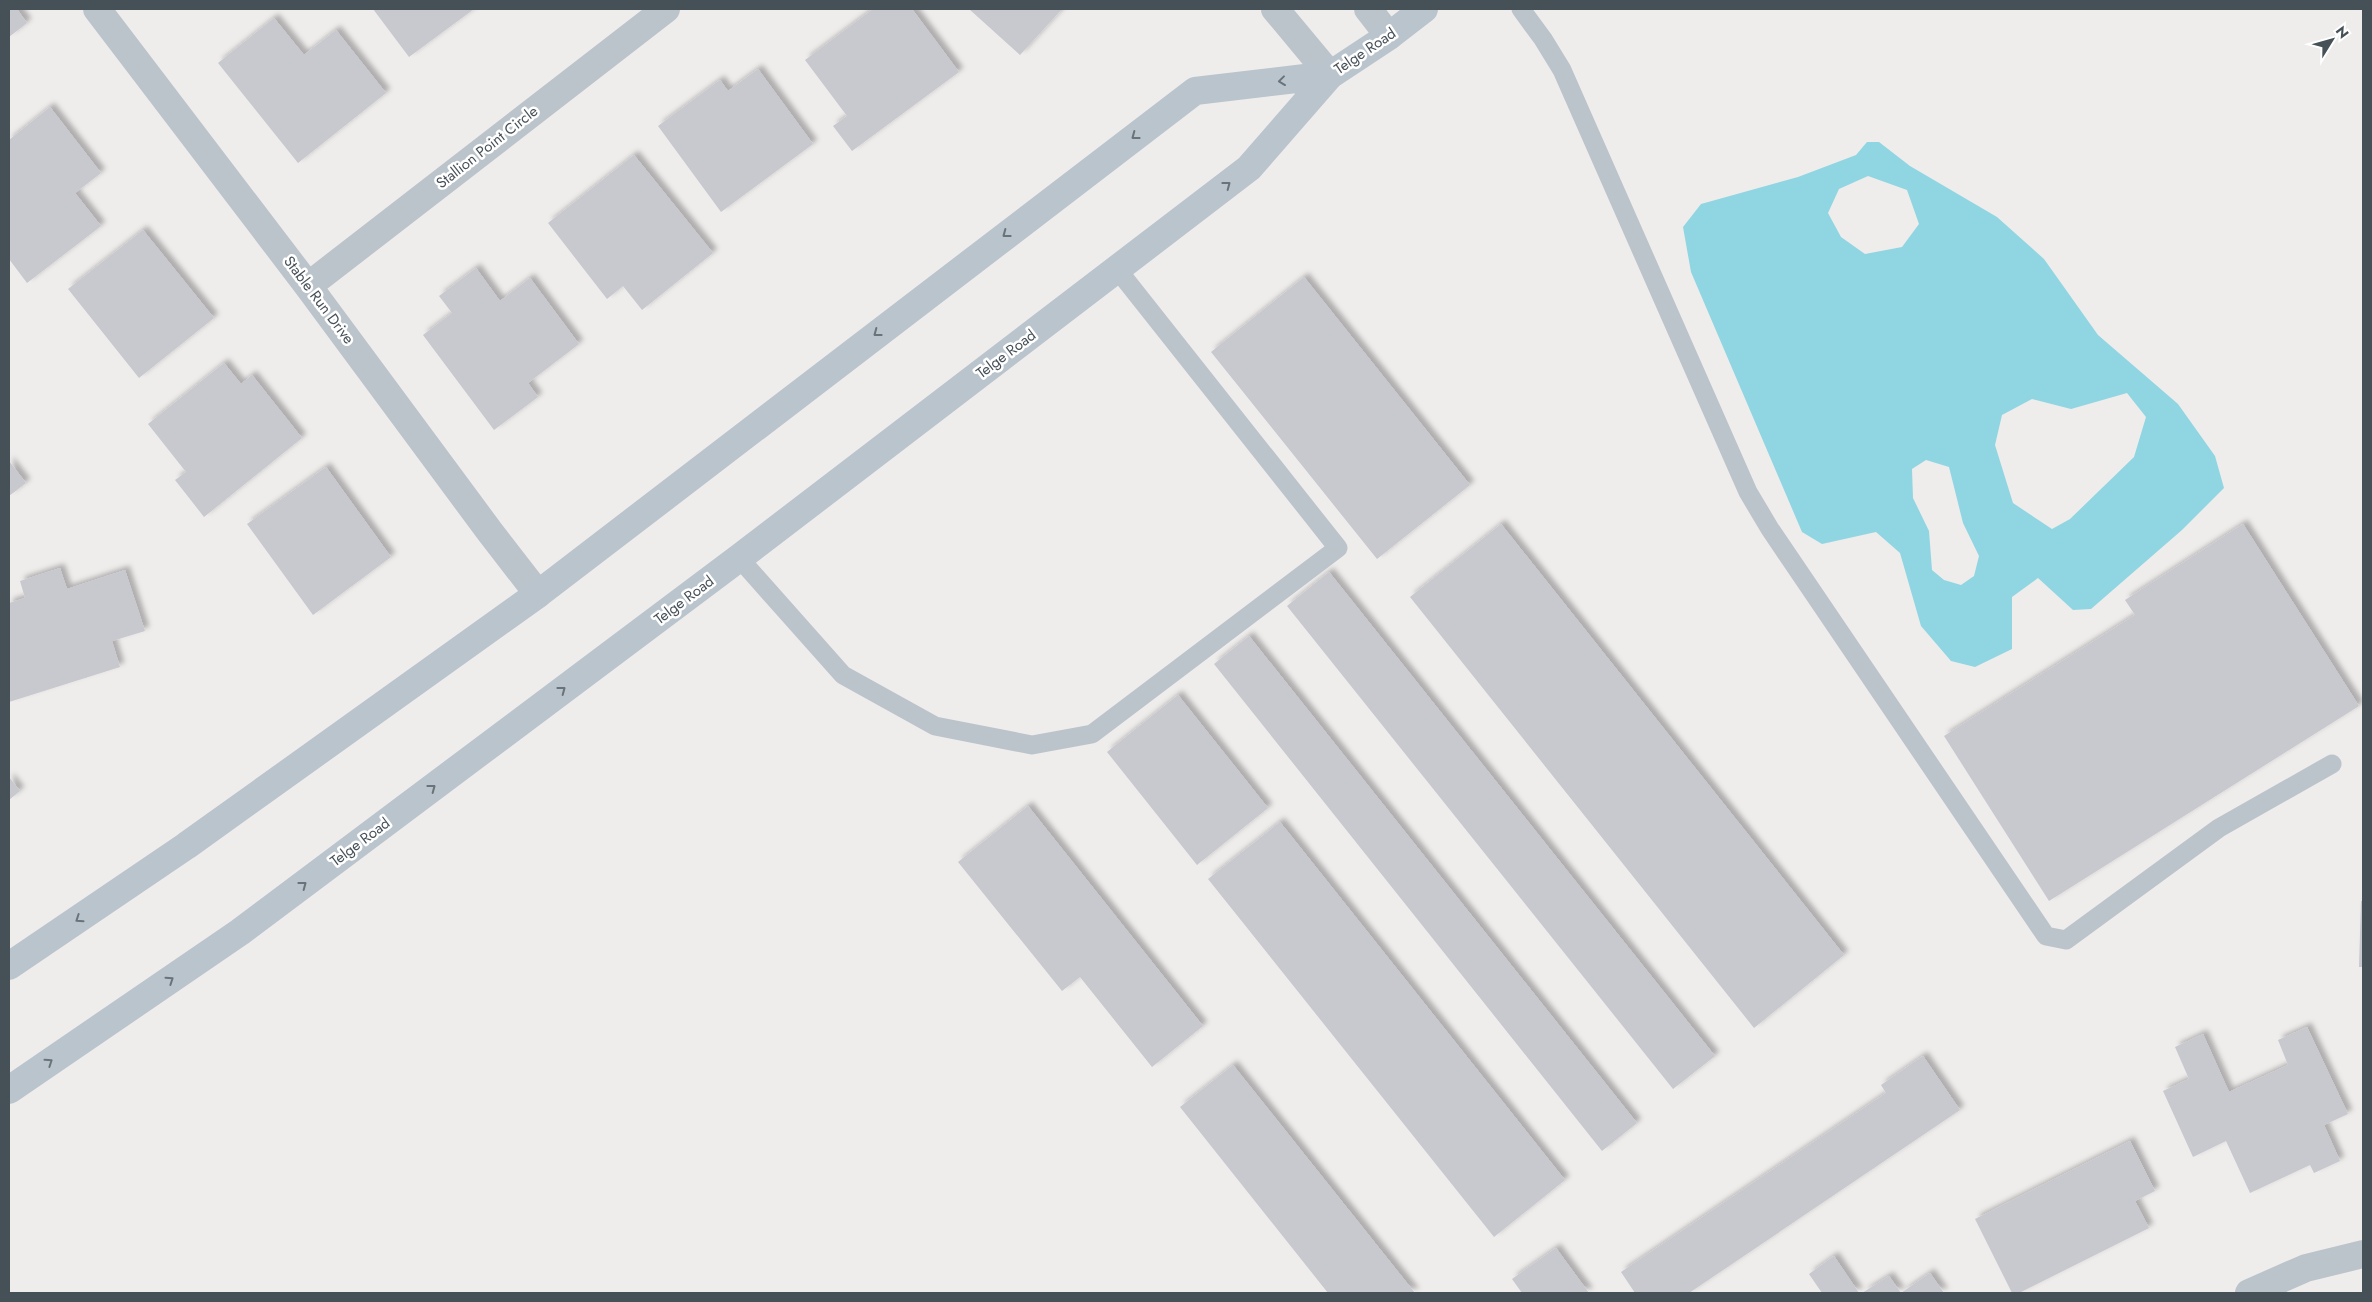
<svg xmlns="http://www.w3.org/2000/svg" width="2372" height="1302" font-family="Jost,sans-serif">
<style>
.water{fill:#8fd6e2;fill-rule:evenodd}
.building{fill:#c7c9ce;filter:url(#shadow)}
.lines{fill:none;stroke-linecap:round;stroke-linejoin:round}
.service{stroke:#bbc4ca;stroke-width:19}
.minor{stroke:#bbc4ca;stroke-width:28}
.secondary{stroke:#b9c4cc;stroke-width:28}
.oneway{stroke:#68737a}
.labels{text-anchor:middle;stroke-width:5;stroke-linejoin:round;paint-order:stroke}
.street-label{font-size:15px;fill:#465057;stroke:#fff}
</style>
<defs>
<filter id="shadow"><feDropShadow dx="4.5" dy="-4.5" stdDeviation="2.5" flood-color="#0004"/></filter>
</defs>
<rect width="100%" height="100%" fill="#efecec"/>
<path class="water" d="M1867,142H1879L1910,166L1997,217L2044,259L2098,335L2178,404L2215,456L2224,488L2182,530L2091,609L2073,610L2038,578L2012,597V649L1975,667L1951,661L1921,626L1900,553L1876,532L1822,544L1802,532L1691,272L1683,227L1701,204L1798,177L1856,155ZM1868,176L1907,190L1919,224L1902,247L1865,254L1841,237L1828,213L1839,189ZM2127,393L2146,417L2134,457L2070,519L2052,529L2013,503L1995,445L2002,415L2032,399L2071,409ZM1926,460L1949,467L1963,523L1979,556L1974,576L1961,585L1944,580L1932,570L1929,531L1913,498L1912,469Z"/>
<path class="building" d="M9,9H17L27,23L9,37Z
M373,9H474L409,57Z
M873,9H912L959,72L852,151L833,126L847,116L805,60Z
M969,9H1062L1020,55Z
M274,18L304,55L336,30L386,93L298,163L218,63Z
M758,69L813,144L721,212L658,126L720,80L728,91Z
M50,107L101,173L75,193L101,226L27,283L9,259V140Z
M634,155L713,253L642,310L623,286L607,299L548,223Z
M143,230L214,318L139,378L68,289Z
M476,268L500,301L530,278L579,344L528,383L538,397L494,430L423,335L452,313L439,296Z
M1304,277L1470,485L1377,559L1211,352Z
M224,363L241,384L252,375L302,438L204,517L175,480L186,472L148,424Z
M9,461L26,483L9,496Z
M326,467L391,557L313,615L247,524Z
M1501,524L1844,955L1754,1028L1410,597Z
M2243,524L2359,706L2049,901L1944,736L2135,615L2125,600Z
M60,568L67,589L125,570L145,631L112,641L120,667L9,702V603L25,598L20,581Z
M1329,572L1715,1056L1673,1089L1287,606Z
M1249,636L1637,1123L1602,1151L1214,664Z
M1178,695L1268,808L1197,865L1107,752Z
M9,777L20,791L9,800Z
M1028,806L1203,1026L1152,1067L1080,977L1062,991L958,862Z
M1280,822L1565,1180L1494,1237L1208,879Z
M2361,901H2363V967H2359Z
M2307,1027L2348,1114L2324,1125L2340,1161L2314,1173L2310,1165L2250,1193L2226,1141L2193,1157L2163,1091L2189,1079L2175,1047L2203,1034L2229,1092L2288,1065L2278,1040Z
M1923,1056L1960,1110L1689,1293H1635L1621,1272L1886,1093L1881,1085Z
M1233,1065L1415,1293H1328L1180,1107Z
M2130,1141L2155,1191L2135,1201L2149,1228L2019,1293H2012L1975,1219Z
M1556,1248L1589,1293H1522L1512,1279Z
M1834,1256L1859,1293H1822L1809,1274Z
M1930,1273L1944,1293H1862L1889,1276L1901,1293Z"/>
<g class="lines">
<path class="service" d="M1521,9L1543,39L1562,70L1748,492L1770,529L2046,936L2066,940L2219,828L2332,764
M739,558L843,675L935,726L1032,745L1092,734L1338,548L1117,269"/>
<path class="minor" d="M97,9L308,286L490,532L538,594
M1275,9L1330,75
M1368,9L1389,36
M308,286L666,9
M2249,1293L2306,1268L2363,1254"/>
<path class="secondary" d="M9,966L186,846L538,594L1195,91L1330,75
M9,1090L240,932L739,558L1249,168L1330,75L1389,36L1424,9"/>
</g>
<defs><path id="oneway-chevron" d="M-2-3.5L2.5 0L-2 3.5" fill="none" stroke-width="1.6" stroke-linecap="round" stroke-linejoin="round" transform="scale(1.25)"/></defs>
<g class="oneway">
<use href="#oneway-chevron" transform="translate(1282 81) rotate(173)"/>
<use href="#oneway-chevron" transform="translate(1135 136) rotate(143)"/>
<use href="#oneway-chevron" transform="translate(1227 185) rotate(-37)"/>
<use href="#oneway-chevron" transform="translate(1006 234) rotate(143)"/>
<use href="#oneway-chevron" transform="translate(877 333) rotate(143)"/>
<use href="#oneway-chevron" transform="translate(562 690) rotate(-37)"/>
<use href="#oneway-chevron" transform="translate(432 788) rotate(-37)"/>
<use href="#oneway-chevron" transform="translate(303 885) rotate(-37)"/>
<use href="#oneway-chevron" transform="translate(79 919) rotate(146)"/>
<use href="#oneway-chevron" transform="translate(170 980) rotate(-34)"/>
<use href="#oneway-chevron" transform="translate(49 1062) rotate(-34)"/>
</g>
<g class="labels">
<g class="street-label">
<text transform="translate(1365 51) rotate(-34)" y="5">Telge Road</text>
<text transform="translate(487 147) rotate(-38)" y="5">Stallion Point Circle</text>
<text transform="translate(319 300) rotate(53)" y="5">Stable Run Drive</text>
<text transform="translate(1006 354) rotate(-37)" y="5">Telge Road</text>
<text transform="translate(684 600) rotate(-37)" y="5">Telge Road</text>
<text transform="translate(360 842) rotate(-37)" y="5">Telge Road</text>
</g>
</g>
<rect width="2372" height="1302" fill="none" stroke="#465057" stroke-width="20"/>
<g transform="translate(2332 40) rotate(53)" stroke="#ffffff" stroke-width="4" paint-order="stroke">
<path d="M0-4L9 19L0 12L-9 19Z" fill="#465057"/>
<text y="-8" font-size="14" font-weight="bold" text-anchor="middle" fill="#465057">N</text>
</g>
</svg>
